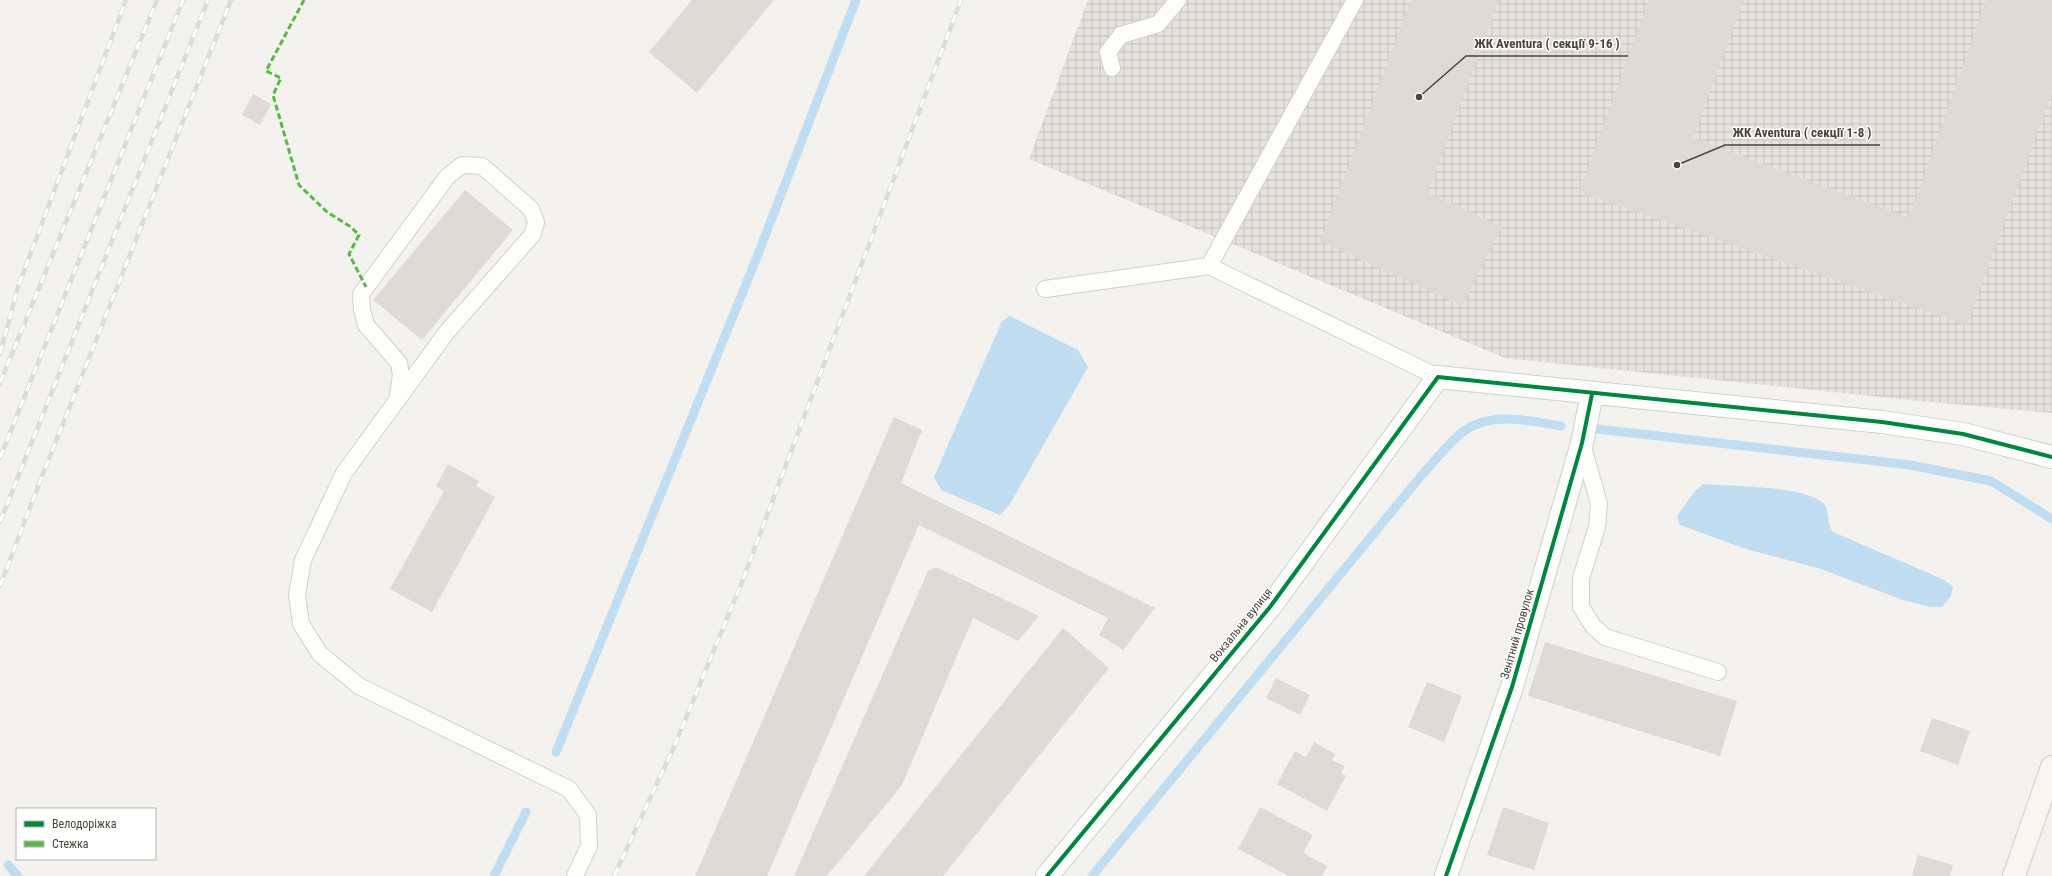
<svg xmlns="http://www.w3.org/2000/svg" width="2052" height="876" font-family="'Roboto Condensed',sans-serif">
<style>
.industrial{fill:url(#industrial-grid)}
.water{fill:#c0ddf1}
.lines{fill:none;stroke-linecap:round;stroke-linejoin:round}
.stream{stroke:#c0ddf1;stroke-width:9}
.building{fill:#dedbd6}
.lane-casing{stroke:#d2d0cb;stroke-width:18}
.street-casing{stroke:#d2d0cb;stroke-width:24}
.secondary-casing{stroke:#d3cfc5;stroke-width:24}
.lane{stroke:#fdfdfc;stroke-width:16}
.street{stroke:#fdfdfc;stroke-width:22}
.secondary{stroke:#f7f6f1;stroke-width:22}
.rail-casing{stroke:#dbdbda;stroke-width:4.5}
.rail{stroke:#fff;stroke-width:3;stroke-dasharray:9;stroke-linecap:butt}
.quiet{stroke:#58b947;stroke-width:3;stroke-dasharray:6 3;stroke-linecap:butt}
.cycleway-casing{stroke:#fff;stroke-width:6}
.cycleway{stroke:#00873e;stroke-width:4}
.labels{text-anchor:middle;stroke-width:3;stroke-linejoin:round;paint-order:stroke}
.street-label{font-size:12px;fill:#4b4439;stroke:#fff}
.leader{fill:none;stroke:#4b4439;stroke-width:1.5}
.callout-dot{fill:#4b4439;stroke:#fff;stroke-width:1.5}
.callout-label{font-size:13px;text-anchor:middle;font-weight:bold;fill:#4b4439;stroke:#fff;stroke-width:3;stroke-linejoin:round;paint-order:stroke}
</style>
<defs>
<pattern id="industrial-grid" width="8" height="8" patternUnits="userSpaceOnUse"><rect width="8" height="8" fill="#e6e2de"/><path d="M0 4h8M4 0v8" fill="none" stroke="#c7c3bf"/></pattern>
</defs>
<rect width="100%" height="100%" fill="#f4f2ee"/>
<path class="industrial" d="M1088,0H2052V413L1921,401L1505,358L1029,159Z"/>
<path class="water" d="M1010,316L1078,350L1088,367L1010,504L1000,515L941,490L934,477L1002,321Z
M1703,484C1728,486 1808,486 1824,504C1830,511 1826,522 1833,532L1940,578L1953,586L1951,596L1942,607H1930L1903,600L1821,569L1746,549L1680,525L1677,516L1695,491Z"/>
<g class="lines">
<path class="stream" d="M1597,429L1910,465L1991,481L2052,519
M556,752L755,262L856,0
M8,865L18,876
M494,876L526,812
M1092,876L1421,476C1433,463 1450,441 1464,431C1492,411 1530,421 1561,426"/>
</g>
<path class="building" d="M692,0H774L697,93L649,52Z
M1411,0H1499L1428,193L1501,227L1463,306L1320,241Z
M1649,0H1744L1693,138L1909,218L1986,0H2052V93L1967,325L1579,192Z
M253,94L271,104L260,125L242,115Z
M465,190L513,230L422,340L373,300Z
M894,417L922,430L901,483L1155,608L1123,650L1099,635L1108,618L919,525L767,876H695Z
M448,464L479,481L476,486L495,497L432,612L390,589L444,491L436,486Z
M936,567L1039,616L1018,641L973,618L902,785L827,876H794L928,571Z
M1063,628L1109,668L943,876H864Z
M1545,642L1737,701L1720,756L1528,696Z
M1276,678L1310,695L1300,715L1266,698Z
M1427,682L1462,696L1444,742L1408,727Z
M1932,718L1970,731L1958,765L1920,751Z
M1314,742L1335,754L1332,760L1345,766L1341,773L1346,776L1327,811L1277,784L1295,751L1306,757Z
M1260,807L1313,835L1303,853L1327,866L1322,876H1289L1238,849Z
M1503,807L1549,823L1534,870L1487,855Z
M1918,855L1953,865L1950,876H1912Z"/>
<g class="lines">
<defs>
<path id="lane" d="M1112,68L1108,52L1121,35L1158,24L1178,0
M1209,266L1355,0
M1045,289L1209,266L1438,377
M397,401L401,375L399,363L366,325L362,310L361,294L447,177L462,165L482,166L531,209L536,222L533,234L446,333L344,473L303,560L297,595L301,624L320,654L359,686L569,789L588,815L589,846L575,876
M1582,443L1599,504L1597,527L1581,578V607L1593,626L1605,637L1718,672"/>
<path id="street" d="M1047,876L1270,607L1438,377L1882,422L1963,434L2052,457
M1446,876L1512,687L1582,443L1592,394"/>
<path id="secondary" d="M2014,876L2052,767"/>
</defs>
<use href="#lane" class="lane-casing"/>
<use href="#street" class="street-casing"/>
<use href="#secondary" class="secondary-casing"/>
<use href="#lane" class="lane"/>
<use href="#street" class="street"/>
<use href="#secondary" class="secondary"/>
<defs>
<path id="rail" d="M0,354L18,287L126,0
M0,383L157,0
M0,458L183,0
M0,522L208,0
M0,586L39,484L231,0
M614,876L674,747L742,582L961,0"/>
</defs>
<use href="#rail" class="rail-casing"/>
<use href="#rail" class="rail"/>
<path class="quiet" d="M304,0L266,71L281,78L273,95L299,185L327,212L351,227L359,235L349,254L366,287"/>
<defs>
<path id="cycleway" d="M1047,876L1270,607L1438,377L1882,422L1963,434L2052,457
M1446,876L1512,687L1582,443L1592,394"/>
</defs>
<use href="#cycleway" class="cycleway-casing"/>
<use href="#cycleway" class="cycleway"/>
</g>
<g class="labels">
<g class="street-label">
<text transform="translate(1241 625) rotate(-51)" y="4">Вокзальна вулиця</text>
<text transform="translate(1517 634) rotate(-74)" y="4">Зенітний провулок</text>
</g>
</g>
<path class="leader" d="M1419 97L1466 56H1628M1677 165L1725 145H1880"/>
<g class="callout-dot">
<circle cx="1419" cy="97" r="4"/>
<circle cx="1677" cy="165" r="4"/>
</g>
<g class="callout-label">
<text x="1547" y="48">ЖК Aventura ( секції 9-16 )</text>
<text x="1802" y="137">ЖК Aventura ( секції 1-8 )</text>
</g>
<rect x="16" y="808" width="140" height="52" fill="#ffffff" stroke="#b7b4b0"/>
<rect x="24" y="821" width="20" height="6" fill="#00873e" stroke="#b7b4b0"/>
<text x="52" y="828" font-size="12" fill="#4b4439">Велодоріжка</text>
<rect x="24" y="841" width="20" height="6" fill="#58b947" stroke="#b7b4b0"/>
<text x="52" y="848" font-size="12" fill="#4b4439">Стежка</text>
</svg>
